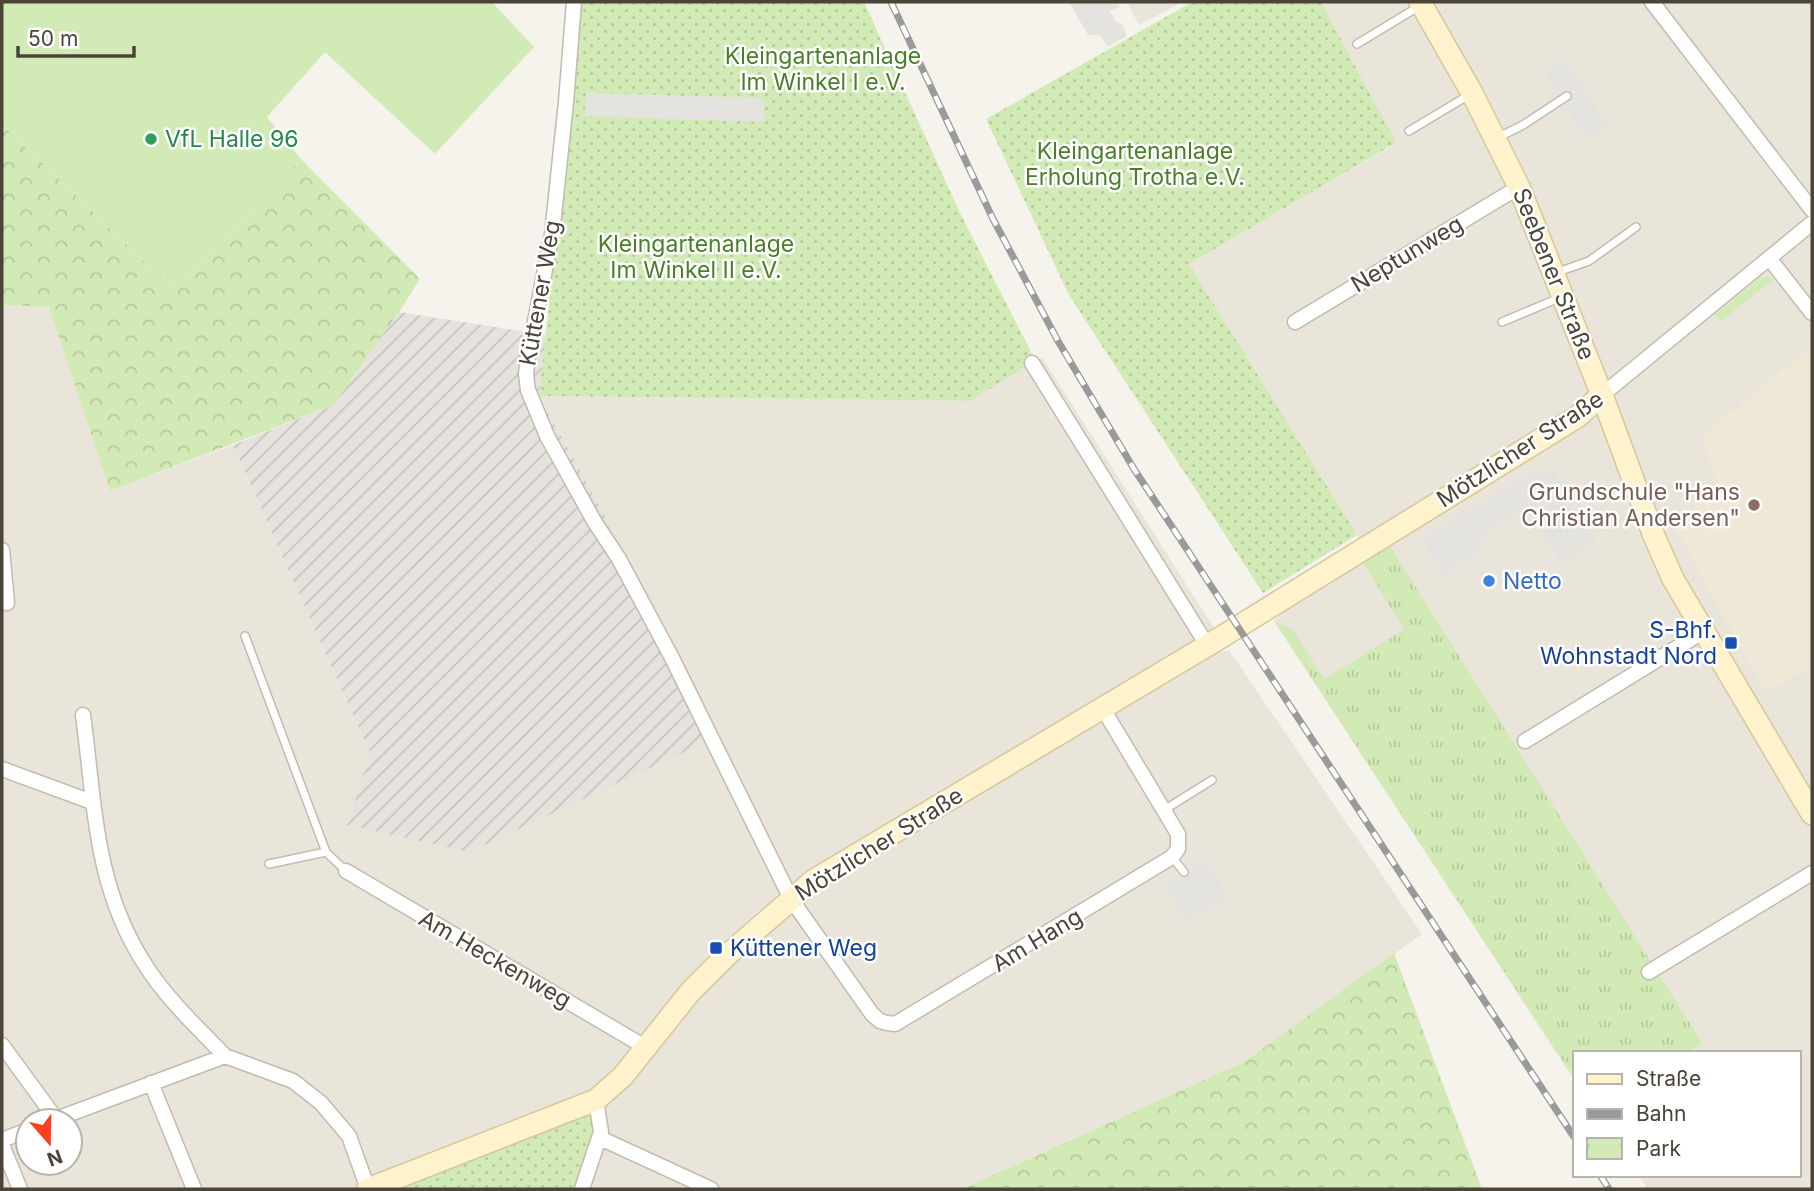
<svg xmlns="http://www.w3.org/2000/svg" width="1814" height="1191" font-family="Inter,sans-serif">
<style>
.residential{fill:#eae5da;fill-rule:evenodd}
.industrial{fill:url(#industrial-furrows)}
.education{fill:#efe8d6}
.grass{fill:#d2eab5}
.forest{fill:url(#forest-crowns)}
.park{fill:url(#park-tufts)}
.garden{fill:url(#garden-dots)}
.parking{fill:#e5e3e0}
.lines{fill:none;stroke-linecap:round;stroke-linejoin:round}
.lane-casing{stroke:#c2bbae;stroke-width:10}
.street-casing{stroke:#c2bbae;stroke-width:17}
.secondary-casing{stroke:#d6c79b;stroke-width:24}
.lane{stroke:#fff;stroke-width:7}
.street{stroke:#fff;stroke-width:14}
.secondary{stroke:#fff3cd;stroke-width:21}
.rail-casing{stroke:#9a9a9a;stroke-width:7}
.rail{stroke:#fff;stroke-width:4.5;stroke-dasharray:13;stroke-linecap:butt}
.leisure-dot{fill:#2e9e5b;stroke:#fff;stroke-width:2.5}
.education-dot{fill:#8d6e63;stroke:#fff;stroke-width:2.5}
.shop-dot{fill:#3f7fe0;stroke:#fff;stroke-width:2.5}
.transit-dot{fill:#1a4fb4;stroke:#fff;stroke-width:2.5}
.labels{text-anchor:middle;stroke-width:5;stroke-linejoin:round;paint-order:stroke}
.park-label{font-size:23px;fill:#4a7f2a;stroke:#fff}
.leisure-label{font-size:23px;fill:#27864d;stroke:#fff;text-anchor:start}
.street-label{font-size:23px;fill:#4b4439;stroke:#fff}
.education-label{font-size:23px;fill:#785e54;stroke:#fff;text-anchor:end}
.shop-label{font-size:23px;fill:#366cbe;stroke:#fff;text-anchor:start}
.transit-label{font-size:23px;fill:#164399;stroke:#fff;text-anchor:end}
</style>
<defs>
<pattern id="industrial-furrows" width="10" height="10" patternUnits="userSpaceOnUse" patternTransform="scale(1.75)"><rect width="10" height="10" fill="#e6e2dd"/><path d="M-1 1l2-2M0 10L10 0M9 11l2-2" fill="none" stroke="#c7c3be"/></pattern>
<pattern id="forest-crowns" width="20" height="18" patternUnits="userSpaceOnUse" patternTransform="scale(1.75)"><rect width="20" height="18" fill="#d2eab5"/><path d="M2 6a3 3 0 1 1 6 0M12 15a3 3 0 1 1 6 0" fill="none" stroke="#b6ca9c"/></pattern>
<pattern id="park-tufts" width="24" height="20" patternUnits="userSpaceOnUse" patternTransform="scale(1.75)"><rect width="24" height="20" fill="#d2eab5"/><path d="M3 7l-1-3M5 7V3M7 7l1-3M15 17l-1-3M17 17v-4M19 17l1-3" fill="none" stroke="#b6ca9c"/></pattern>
<pattern id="garden-dots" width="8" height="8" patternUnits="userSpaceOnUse" patternTransform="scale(1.75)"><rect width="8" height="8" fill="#d2eab5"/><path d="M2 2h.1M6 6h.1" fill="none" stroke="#b6ca9c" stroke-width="1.8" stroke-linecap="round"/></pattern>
</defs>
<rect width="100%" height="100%" fill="#f6f3ec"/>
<path class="residential" d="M1127,2H1183L1139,25Z
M1321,2H1812V1189H1647L1638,1175H1798V1053H1574V1080L1274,621L1286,608L1369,555L1189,264L1396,144Z
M2,305L49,307L110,491L233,445L370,755L347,825L602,510L539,396L970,401L1042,357L1214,628L799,884L1214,654L1229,650L1422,934L1244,1062L962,1189H2ZM28,1121H70V1163H28Z"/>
<path class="industrial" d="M399,312L546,335L539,396L602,510L706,742L469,852L347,825L370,754L233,445L333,405Z"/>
<path class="education" d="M1812,346V665L1766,693L1671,520L1720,490L1702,436Z"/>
<path class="grass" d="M2,2H492L534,47L435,154L325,52L267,117L301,159L173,289L2,124Z
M1768,276L1774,279L1721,321L1715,315L1760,278Z"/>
<path class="forest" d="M2,124L173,289L301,159L420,279L399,312L333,405L110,491L49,307L2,305Z
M1394,953L1482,1189H962L1244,1062Z"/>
<path class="park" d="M1390,546L1702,1043L1685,1053H1574V1071L1568,1069L1274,621L1293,630L1324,679L1394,636L1404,629L1363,563Z"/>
<path class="garden" d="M582,2H864L959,211L1035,360L1032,363L970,401L539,396Z
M1192,2H1321L1396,143L1189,264L1357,535L1263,593L1069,295L986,119Z
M591,1108L595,1132L576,1189H384Z"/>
<path class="parking" d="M1069,2H1117L1120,7L1110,11L1116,22L1122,24L1127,36L1108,47L1100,35H1088Z
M1566,60L1607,126L1586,139L1545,72Z
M586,93L764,98V122L585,116Z
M1534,470L1553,471L1597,541L1561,563L1526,507L1476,537L1483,549L1443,574L1422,539Z
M1206,860L1227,896L1184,920L1164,884Z"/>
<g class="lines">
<defs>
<path id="lane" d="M1357,44L1418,7
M1409,131L1469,95
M1497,138L1523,125L1567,96
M1555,273L1589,261L1636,227
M1502,322L1559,298
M245,636L326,852L346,871
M1164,810L1212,780
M1172,857L1184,872
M269,864L326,852"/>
<path id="street" d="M574,2L566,102L552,234L528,357L526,374L528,390L547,436L594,521L619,559L672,658L791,899L872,1014L880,1021L887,1023L895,1024L905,1018L1172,857L1178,849V834L1102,707
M1652,2L1812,210
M1769,258L1812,313
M1295,322L1519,187
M1032,363L1207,645
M1602,395L1812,223
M2,550L7,603L2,602
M83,715C95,803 94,885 144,963C165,997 197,1027 225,1056
M1525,741L1704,631
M2,769L92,802
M346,871L645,1047
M1649,972L1812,873
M2,1045L56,1119
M151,1083L194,1189
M51,1121L225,1056L293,1081L321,1103L349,1136L368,1189
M600,1138L711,1189
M2,1140L28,1130
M2,1145L20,1189
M582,1189L601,1132L596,1100"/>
<path id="secondary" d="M1420,2L1472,93L1519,187L1602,395L1654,536L1673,579L1812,814
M368,1189L596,1100L623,1076L691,991L725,957L814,880L1215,641L1577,417L1602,395"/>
</defs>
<use href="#lane" class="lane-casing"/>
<use href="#street" class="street-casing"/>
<use href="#secondary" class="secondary-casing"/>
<use href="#lane" class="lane"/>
<use href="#street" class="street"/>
<use href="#secondary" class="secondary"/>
<defs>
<path id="rail" d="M891,2L993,219L1058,341L1134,469L1574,1137
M1600,1175L1609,1189"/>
</defs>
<use href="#rail" class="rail-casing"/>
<use href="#rail" class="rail"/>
</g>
<circle class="leisure-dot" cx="151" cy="139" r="7"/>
<circle class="education-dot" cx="1754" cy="505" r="7"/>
<circle class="shop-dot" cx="1489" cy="581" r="7"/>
<g class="transit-dot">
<rect x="1724" y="636" width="14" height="14" rx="3.5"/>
<rect x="709" y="941" width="14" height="14" rx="3.5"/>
</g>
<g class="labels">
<g class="park-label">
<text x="823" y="64">Kleingartenanlage<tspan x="823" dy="26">Im Winkel I e.V.</tspan></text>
<text x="1135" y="159">Kleingartenanlage<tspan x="1135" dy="26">Erholung Trotha e.V.</tspan></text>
<text x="696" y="252">Kleingartenanlage<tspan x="696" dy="26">Im Winkel II e.V.</tspan></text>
</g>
<g class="leisure-label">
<text x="165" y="147">VfL Halle 96</text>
</g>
<g class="street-label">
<text transform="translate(1407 254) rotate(-31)" y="8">Neptunweg</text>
<text transform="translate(1554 274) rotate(68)" y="8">Seebener Straße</text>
<text transform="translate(540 293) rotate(-80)" y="8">Küttener Weg</text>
<text transform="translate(1520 449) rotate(-33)" y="8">Mötzlicher Straße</text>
<text transform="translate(879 844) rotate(-32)" y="8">Mötzlicher Straße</text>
<text transform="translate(1037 940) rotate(-31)" y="8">Am Hang</text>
<text transform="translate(495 959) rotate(30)" y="8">Am Heckenweg</text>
</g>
<g class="education-label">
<text x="1740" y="500">Grundschule "Hans<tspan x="1740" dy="26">Christian Andersen"</tspan></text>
</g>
<g class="shop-label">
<text x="1503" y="589">Netto</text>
</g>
<g class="transit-label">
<text x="1717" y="638">S-Bhf.<tspan x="1717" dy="26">Wohnstadt Nord</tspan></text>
<text x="730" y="956" text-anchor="start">Küttener Weg</text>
</g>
</g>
<rect width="1814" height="1191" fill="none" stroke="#4b4439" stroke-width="7"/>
<rect x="1573" y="1051" width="228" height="126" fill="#ffffff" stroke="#b7b4b0" stroke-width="2"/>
<rect x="1587" y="1074" width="35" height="10" fill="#fff3cd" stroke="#b7b4b0" stroke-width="2"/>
<text x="1636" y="1086" font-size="21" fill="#4b4439">Straße</text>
<rect x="1587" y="1109" width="35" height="10" fill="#9a9a9a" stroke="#b7b4b0" stroke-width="2"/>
<text x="1636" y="1121" font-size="21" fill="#4b4439">Bahn</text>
<rect x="1587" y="1138" width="35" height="21" fill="url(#park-tufts)" stroke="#b7b4b0" stroke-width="2"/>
<text x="1636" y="1156" font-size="21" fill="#4b4439">Park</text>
<g transform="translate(49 1142) rotate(160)"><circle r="33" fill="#ffffff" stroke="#b7b4b0" stroke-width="2"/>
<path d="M0-5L12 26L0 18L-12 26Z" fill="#fc3f1d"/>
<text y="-10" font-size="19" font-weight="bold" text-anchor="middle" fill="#4b4439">N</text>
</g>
<path d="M18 46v10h116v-10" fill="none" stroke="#4b4439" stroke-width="3.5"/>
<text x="28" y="46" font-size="21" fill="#4b4439" stroke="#ffffff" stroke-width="5" paint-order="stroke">50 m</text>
</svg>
